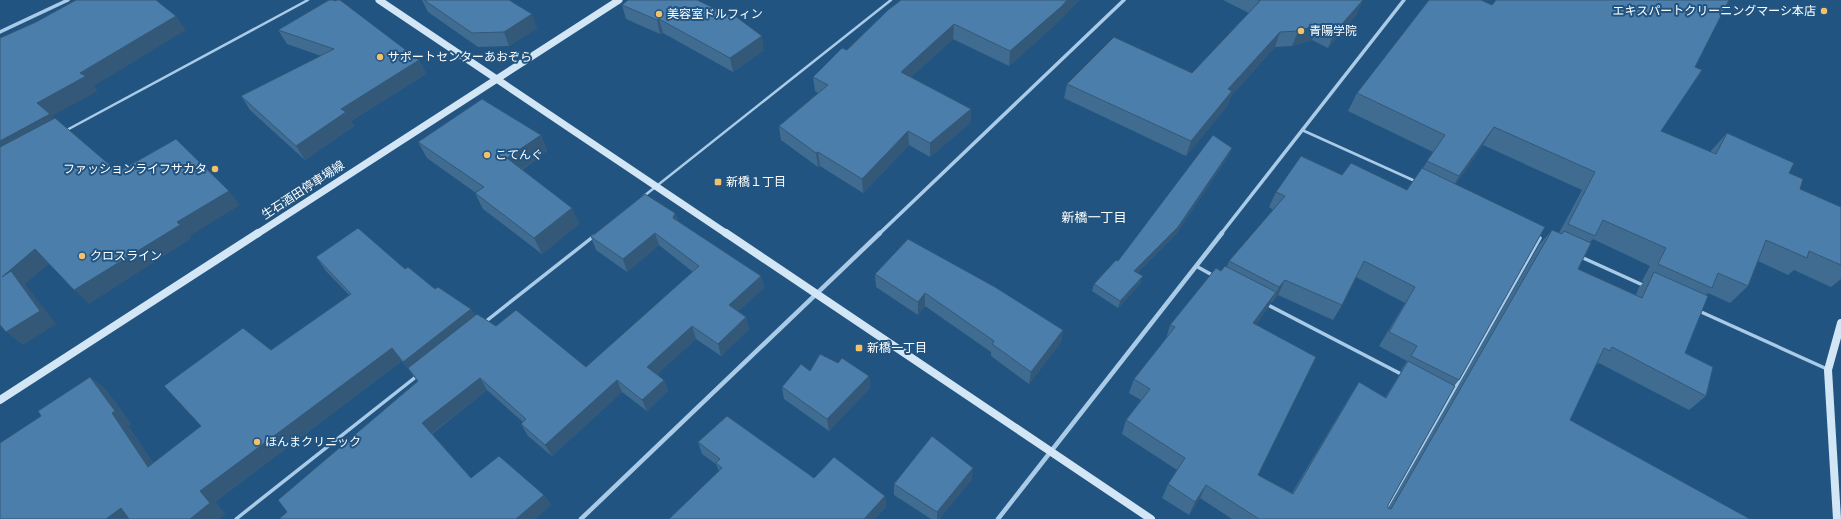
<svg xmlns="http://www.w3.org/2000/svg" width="1841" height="519" font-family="'PT Sans Narrow','Noto Sans JP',sans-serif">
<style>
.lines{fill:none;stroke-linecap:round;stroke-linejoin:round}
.lane-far1{stroke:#a9cbe7;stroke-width:2.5}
.lane{stroke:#a9cbe7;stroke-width:3.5}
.street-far1{stroke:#a9cbe7;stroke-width:3.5}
.street{stroke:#a9cbe7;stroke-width:4.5}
.secondary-far1{stroke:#d3e6f6;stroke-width:7}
.secondary{stroke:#d3e6f6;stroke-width:8}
.wall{fill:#406c92;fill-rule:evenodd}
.shaded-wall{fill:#345877}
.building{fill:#4b7eaa;stroke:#345877}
.poi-dot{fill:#f3c06b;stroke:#225481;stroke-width:1.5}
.labels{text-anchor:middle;stroke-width:4;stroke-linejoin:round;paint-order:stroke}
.poi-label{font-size:12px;fill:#fff;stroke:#225481;text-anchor:start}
.street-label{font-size:12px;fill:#fff;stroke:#225481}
.neighbourhood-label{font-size:13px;fill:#fff;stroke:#225481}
</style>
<rect width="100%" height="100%" fill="#225481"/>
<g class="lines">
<path class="lane-far1" d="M1302,130L1415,181
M65,131L308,0
M644,196L891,0"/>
<path class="lane" d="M1581,257L1645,286
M1196,266L1214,276
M1266,304L1403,375
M1699,311L1827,369
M485,322L594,236
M1387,508L1540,238
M236,519L417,376"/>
<path class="street-far1" d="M0,32L68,0
M879,234L1124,0
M1221,234L1404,0"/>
<path class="street" d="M581,519L880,233
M998,519L1222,233"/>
<path class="secondary-far1" d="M379,0L727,234
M257,234L619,0"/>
<path class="secondary" d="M726,233L1151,519
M0,400L258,233
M1837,519L1828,370L1841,323"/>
</g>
<path class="wall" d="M422,0H509L537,28L509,46L478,47L428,12Z
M901,0H1079L1060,20L1009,66L953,39L911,77L971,109L970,123L930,157L909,145L863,193L820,166L818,167L781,140L779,126L818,93L815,91L813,77L847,50Z
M1223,0H1363L1356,15L1328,48L1312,40L1292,46L1275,47L1231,96L1227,106L1186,156L1064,98L1067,84L1192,73L1249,13Z
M622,5L764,50L733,72L663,33L660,34L626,19Z
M278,30L419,60L426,74L351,121L354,126L305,160L250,110L241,96L321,56L287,44Z
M1357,93L1661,131L1710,152L1727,133L1789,173L1800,189L1841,207V279L1831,287L1794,270L1788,275L1758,261L1748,286L1730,303L1708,293L1706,295L1685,353L1706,396L1689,410L1599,363L1595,366L1570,420L1750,519H1232L1200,498L1189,515L1162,498L1168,484L1177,470L1122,434L1126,420L1141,400L1129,393L1134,379L1166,339L1170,325L1221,271L1227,267L1229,261L1273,210L1269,207L1276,192L1342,175L1407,190L1423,168L1433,152L1348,111ZM1483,145L1582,190L1559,233L1552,230L1539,245L1388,508V505L1455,385L1459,380L1456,184ZM1593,239L1650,266L1642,281L1644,282L1639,287L1636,295L1578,269L1589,243ZM1356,277L1405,303L1379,346L1407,361L1401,370H1402L1385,398L1359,382L1350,396L1292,493L1258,475L1256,324L1268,308L1271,302H1272L1278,295L1333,320L1342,305Z
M541,135L547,151L522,170L572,208L579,224L542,254L483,209L475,193H476L427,158L418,142Z
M1232,148L1229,155L1176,234L1137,273L1141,283L1118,308L1092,291L1094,284L1118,261Z
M675,213L678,221L761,276L764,288L738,311L746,317L749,329L721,356L696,339L657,374L664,380L668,391L647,411L622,392L552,456L528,436L521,424L523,422L487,390L432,434L471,478L544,495L551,506L287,512L418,382L402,361L215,502L225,514L219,519H0L41,416L90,377L106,390L131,424L128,426L153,463L201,426L349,295L326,271L316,257L405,269L435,289L471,309L475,316L496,326L586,367L693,272L659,245L627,272L596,250L591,237Z
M875,274L1063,330L1061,342L1029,384L991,356V352L925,306L918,315L876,287Z
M838,363L869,376L870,388L829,431L784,399L782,387L810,371Z
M698,442L814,478L885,496L886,507L874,519H669L719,471L716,464L702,454Z
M972,479L939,519H931L894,495V484Z"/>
<path class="shaded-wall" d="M1067,0H1079L1060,20L1009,66L1010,51Z
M1363,0L1356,15L1328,48L1334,33Z
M532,14L537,28L509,46L504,32Z
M176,16L186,30L94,86L98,91L52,116L63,129L0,163V141L37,103L80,73Z
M659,19L663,33L660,34L657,20Z
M954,24L953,39L901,86V72Z
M1317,25L1312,40L1292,46L1298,31Z
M1280,32L1275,47L1231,96L1227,106L1186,156L1191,141L1228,89Z
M762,36L764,50L733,72L730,58Z
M419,60L426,74L351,121L354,126L305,160L296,146L341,109Z
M971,109L970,123L930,157V143Z
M1494,127L1483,145L1449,194L1459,176Z
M908,131L909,145L863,193L862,179Z
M541,135L547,151L514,175L507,158Z
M1232,148L1229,155L1176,234L1132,278L1134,271Z
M818,152L820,166L818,167L816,153Z
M229,191L240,205L190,236L192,238L89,304L74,290L177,222Z
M572,208L579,224L542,254L534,238Z
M675,213L679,226L673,218Z
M655,233L659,245L627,272L623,259Z
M35,249L50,263L25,284L56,324L23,345L6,332L2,277Z
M761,276L764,288L732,317L729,305Z
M1143,276L1141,283L1118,308L1120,301Z
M1285,280L1278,295L1272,302L1279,287Z
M1276,292L1268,308L1246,338L1253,323Z
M925,293V306L918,315V302Z
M471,309L479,322L408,368L413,375L403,362Z
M746,317L749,329L721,356L718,344Z
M692,326L696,339L652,379L647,367Z
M1063,330L1061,342L1029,384L1031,372Z
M392,348L402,361L215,502L225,514L219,519H190L200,491Z
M869,376L870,388L829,431L827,419Z
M90,377L106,390L131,424L128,426L164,479L148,467L112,413Z
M480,378L487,390L431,434L422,423Z
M617,380L622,392L552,456L545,445Z
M664,380L668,391L647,411L642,400Z
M973,468L972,479L939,519H937V512Z
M1206,485L1200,498L1189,515L1195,502Z
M544,495L551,506L535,519H516Z
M885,496L886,507L874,519H864Z
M121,508L137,519H106Z"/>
<path class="building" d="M76,0H156L176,16L80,73L86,76L37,103L50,114L0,141V38L36,22Z
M329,0H333L335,1L337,0H340L419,60L341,109L346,112L296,146L241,96L334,49L278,30Z
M424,0H509L532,14L504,32L472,33Z
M628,0H697L733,17L735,16L762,36L730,58L659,19L657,20L622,5Z
M901,0H1067L1062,6L1010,51L954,24L901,72L971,109L930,143L908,131L862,179L818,152L816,153L779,126L828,85L813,77L842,48L847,50L888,10Z
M1258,0H1363L1334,33L1317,25L1298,31L1280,32L1228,89L1232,91L1191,141L1067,84L1114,37L1192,73L1260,1Z
M1429,0H1481L1492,5L1496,0H1729L1695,67L1702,70L1661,131L1716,154L1727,133L1794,163L1789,173L1803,179L1800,189L1841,207V265L1809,251L1807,258L1766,240L1748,286L1718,273L1712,288L1658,264L1666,248L1603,220L1595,236L1568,224L1595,172L1494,127L1459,176L1427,161L1445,135L1357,93Z
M482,99L541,135L507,158L572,208L534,238L475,193L484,187L418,142Z
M55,118L118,172L176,139L229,191L177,222L180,225L74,290L35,249L2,277L11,271L40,311L6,332L0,325V147Z
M1213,135L1232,148L1178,227L1134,271L1143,276L1120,301L1094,284L1116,260L1118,261Z
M1301,156L1342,175L1351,163L1407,190L1422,168L1545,227L1459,380L1411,356L1417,346L1389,332L1415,287L1364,261L1342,305L1285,280L1279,287L1229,261L1285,196L1276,192Z
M645,194L675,213L673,218L761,276L729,305L746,317L718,344L692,326L647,367L664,380L642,400L617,380L545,445L521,424L526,419L480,378L422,423L471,478L499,456L544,495L516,519H279L287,512L278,500L418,381L408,368L477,314L496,326L516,310L586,367L699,266L655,233L623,259L591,237Z
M358,228L405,269L408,267L435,289L438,287L471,309L403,362L392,348L200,491L210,503L190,519H129L121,508L106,519H0V443L41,416L38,411L90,377L115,411L112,413L148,467L201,426L164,386L243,328L271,350L351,294L316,257Z
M1552,230L1562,234L1564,231L1591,243L1578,269L1642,298L1654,272L1708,296L1685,353L1713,367L1706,396L1612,347L1610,351L1604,348L1570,420L1750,519H1259L1206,485L1195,502L1168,484L1185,458L1126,420L1150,389L1134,379L1175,327L1170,325L1216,268L1221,271L1225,266L1276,292L1253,323L1316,357L1258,475L1293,494L1359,382L1386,398L1408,361L1455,386L1388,505V508L1391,509Z
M908,239L995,287L1063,330L1031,372L992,344L994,341L925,293L918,302L875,274Z
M820,354L838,363L842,358L869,376L827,419L782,387L801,364L810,371Z
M727,416L814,478L834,457L885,496L864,519H669L722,468L716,463L720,459L698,442Z
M932,436L973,468L937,512L894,484Z"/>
<g class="poi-dot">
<circle cx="1824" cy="11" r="4"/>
<circle cx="659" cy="14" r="4"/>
<circle cx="1301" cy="31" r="4"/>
<circle cx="380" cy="57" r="4"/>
<circle cx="487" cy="155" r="4"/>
<circle cx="215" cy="169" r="4"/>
<rect x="714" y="178" width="8" height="8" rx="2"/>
<circle cx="82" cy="256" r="4"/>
<rect x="855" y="344" width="8" height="8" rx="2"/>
<circle cx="257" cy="442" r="4"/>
</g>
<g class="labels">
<g class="poi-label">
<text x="1816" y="15" text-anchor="end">エキスパートクリーニングマーシ本店</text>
<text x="667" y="18">美容室ドルフィン</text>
<text x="1309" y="35">青陽学院</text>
<text x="388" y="61">サポートセンターあおぞら</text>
<text x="495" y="159">こてんぐ</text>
<text x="207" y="173" text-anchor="end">ファッションライフサカタ</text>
<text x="726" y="186">新橋１丁目</text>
<text x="90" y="260">クロスライン</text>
<text x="867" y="352">新橋一丁目</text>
<text x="265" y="446">ほんまクリニック</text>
</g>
<g class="street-label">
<text transform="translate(303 190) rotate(-33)" y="4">生石酒田停車場線</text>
</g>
<g class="neighbourhood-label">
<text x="1094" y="222">新橋一丁目</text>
</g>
</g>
</svg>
